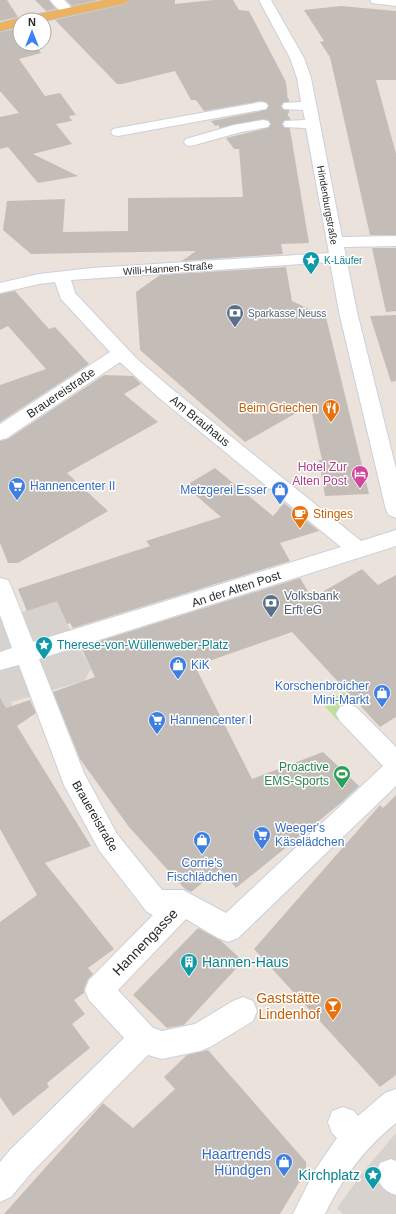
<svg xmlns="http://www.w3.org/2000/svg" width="396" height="1214" font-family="Helvetica,sans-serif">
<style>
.green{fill:#bee199}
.plaza{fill:#d8d2ce}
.building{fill:#c4bdb7}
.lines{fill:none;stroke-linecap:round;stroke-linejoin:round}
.minor-tunnel{stroke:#c4bdb7;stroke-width:14;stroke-dasharray:14 7;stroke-linecap:butt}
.minor-casing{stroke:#cad0db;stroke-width:2}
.major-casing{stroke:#c3c3c3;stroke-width:2}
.minor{fill:#fff;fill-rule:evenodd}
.major{fill:#edb25f;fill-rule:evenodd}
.labels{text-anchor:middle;stroke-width:3;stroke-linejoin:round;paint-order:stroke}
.far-street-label{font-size:10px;fill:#292929;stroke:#fff}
.far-culture-label{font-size:10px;fill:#0d838f;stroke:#fff;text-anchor:start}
.far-service-label{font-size:10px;fill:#4e5e75;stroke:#fff;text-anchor:start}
.street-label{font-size:12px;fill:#292929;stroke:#fff}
.food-label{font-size:12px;fill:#c56008;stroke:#fff;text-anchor:end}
.hotel-label{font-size:12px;fill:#b23c85;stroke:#fff;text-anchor:end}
.shop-label{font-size:12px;fill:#366cbe;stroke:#fff;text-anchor:start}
.service-label{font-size:12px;fill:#4e5e75;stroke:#fff;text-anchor:start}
.culture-label{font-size:12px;fill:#0d838f;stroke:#fff;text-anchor:start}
.leisure-label{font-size:12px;fill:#27864d;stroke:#fff;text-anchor:end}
.near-street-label{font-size:14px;fill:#292929;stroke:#fff}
.near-culture-label{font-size:14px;fill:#0d838f;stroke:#fff;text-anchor:start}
.near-food-label{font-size:14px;fill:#c56008;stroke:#fff;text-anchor:end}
.near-shop-label{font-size:14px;fill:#366cbe;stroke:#fff;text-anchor:end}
</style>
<rect width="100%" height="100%" fill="#ebe2db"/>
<path class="green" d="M344,692L357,706L337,720L324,705Z"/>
<path class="plaza" d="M54,599L61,601L63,616L91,669L84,681L11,702L12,706L0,710V619L38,607Z
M396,1133V1214H343L337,1208L363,1172Z"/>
<path class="building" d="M0,0H7L18,17L0,21Z
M35,0H49L56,9L46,11Z
M66,0H98L72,6Z
M129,0H175V4L213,0H233L239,10L249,11L286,82L288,101L283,102L281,107L283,110L287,111L289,119L284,120L282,125L285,128L290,129L309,243L281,244L283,254L182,261L196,251L31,254L3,230L7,201L65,199L63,232L128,231V198L243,197L239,149H234L226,138L268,128L271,123L268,120L263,119L220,128L218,125L215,126L211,121L266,110L269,107L267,102L261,101L204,111L196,100H191L175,71L122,84H117L55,20L126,4Z
M341,6L396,11V80H376L396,154V235H370L330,57L320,42L324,41L304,10Z
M20,28V44H35L41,53L19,59L45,96L60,93L76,115L69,116L72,121L56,124L72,144L33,154L78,176L38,183L8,147L0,149V117L19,113L0,91V32Z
M372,248H396V311L386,312Z
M286,267L292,301L326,317L369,494L325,496L319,460H322L310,405L245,442L140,350L136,292L160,275Z
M15,291L49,329L55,327L89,364L0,422V385L46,369L8,326L0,330V294Z
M396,315V381L391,382L370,316Z
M104,375L133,376L141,384L124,394L158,422L67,473L108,511L18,563H8L0,543V441L8,439Z
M215,468L273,516L284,503L319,531L280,543L290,561L73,628L70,623L67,624L57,601L27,611L18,589L150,546L146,541L221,517L185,486Z
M362,569L378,585L396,575V717L380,727L292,632L195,666L252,779L323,752L359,786L342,802L236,888L220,869L191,892L185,889L129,827L80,759L53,692L95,677L81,647L300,578L312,598Z
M0,698L6,708L30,700L36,713L17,726L91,846L45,863L114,949L88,968L93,974L88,979L84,989V993L74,1000L85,1014L72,1024L90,1048L47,1083L49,1087L13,1116L0,1097V922L37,895L0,829Z
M396,795V1075L380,1087L254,949L380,805L383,808Z
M198,928L220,940L243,961L184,1025L167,1028L133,995Z
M208,1050L306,1162V1171L280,1214H4L103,1103L133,1128L175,1089L164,1077L187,1055Z"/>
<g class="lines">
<path class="minor-tunnel" d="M261,106H289
M263,124H290"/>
<defs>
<path id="minor" d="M50,0H64L75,11L73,14C64,16 55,7 50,0Z
M259,0H271L304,58L311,78L342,237L396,236V246L344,247L357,312L396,469V518L389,515L386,510L339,312L330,262L71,280L75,293L137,359L172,389L361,541L396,530V546L39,659L84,773L117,834L162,890H183L226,913L383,766L340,721L336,714L340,707L348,704L356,707L396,747V786L238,938L228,942L218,938L186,919L118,990L153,1028L162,1031L195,1024L233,1001L243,997L253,1001L257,1011L253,1021L210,1047L200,1051L162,1059L148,1055L32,1172L11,1197L0,1202V1162L10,1150L124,1038L89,1000L85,990L89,980L153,915L147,912L99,850L64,785L19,665L0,670V652L12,648L0,615V578L8,580L11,586L33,642L341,547L158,397L120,362L7,438L0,440V424L110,352L61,299L55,282L39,284L0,293V283L39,274L92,268L329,253L306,128L285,127L283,124L285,121L305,120L303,110L284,109L282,106L284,103L301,102L297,78L290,58Z
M370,0H396V6L372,3Z
M261,102L266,103L268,106L266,109L118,136L113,135L111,132L113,129L118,128Z
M263,120L268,121L270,124L268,127L241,132L191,146L186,145L184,142L186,139L234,125Z
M396,1089V1123C365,1148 343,1177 325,1214H293L315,1170L337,1138L332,1133L328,1122L332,1111L343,1107L354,1111L358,1116L385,1093Z
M391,1159L396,1161V1195C384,1191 380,1186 376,1174L380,1163Z"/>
<path id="major" d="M105,0H128L126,3L122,4L44,21L20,20V26L0,31V23L20,18L24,19L30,16Z"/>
</defs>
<use href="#minor" class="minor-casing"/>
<use href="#major" class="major-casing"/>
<use href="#minor" class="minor"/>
<use href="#major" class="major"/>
</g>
<defs>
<symbol id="sight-pin" viewBox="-11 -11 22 30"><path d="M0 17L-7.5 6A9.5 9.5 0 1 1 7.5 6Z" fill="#0f9aa8" stroke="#fff"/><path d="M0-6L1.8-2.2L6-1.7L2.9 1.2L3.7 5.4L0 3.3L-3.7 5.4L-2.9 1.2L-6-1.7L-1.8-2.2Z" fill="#fff"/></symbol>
<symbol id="bank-pin" viewBox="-11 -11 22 30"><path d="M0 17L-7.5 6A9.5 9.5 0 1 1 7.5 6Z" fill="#5c6f8a" stroke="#fff"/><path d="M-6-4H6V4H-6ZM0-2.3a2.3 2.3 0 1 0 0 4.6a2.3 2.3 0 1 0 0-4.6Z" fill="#fff"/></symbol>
<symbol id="restaurant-pin" viewBox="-11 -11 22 30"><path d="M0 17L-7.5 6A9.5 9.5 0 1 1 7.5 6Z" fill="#e8710a" stroke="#fff"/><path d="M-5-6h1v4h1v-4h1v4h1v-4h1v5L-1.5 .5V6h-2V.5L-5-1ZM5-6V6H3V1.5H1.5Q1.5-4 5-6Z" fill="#fff"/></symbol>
<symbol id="hotel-pin" viewBox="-11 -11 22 30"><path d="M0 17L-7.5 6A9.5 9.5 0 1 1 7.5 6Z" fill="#d1479c" stroke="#fff"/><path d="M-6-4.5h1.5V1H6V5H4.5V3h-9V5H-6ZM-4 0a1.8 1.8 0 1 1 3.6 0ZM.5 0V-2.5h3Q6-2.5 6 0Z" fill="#fff"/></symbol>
<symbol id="supermarket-pin" viewBox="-11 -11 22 30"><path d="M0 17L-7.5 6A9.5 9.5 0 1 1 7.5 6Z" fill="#3f7fe0" stroke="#fff"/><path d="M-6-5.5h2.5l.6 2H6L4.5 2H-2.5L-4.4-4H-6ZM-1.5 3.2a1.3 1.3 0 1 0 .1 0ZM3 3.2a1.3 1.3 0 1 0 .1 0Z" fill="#fff"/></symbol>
<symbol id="shop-pin" viewBox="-11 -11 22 30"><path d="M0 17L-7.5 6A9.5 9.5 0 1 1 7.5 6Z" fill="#3f7fe0" stroke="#fff"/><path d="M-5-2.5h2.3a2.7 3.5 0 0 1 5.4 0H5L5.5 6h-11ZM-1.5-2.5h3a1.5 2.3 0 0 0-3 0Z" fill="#fff"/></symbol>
<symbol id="cafe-pin" viewBox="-11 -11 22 30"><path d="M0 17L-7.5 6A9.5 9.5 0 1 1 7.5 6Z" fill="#e8710a" stroke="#fff"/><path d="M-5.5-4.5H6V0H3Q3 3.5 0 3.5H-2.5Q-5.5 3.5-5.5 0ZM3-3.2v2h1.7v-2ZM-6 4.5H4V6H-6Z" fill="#fff"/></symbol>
<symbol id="stadium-pin" viewBox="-11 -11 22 30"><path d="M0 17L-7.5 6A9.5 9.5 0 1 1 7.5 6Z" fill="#2e9e5b" stroke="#fff"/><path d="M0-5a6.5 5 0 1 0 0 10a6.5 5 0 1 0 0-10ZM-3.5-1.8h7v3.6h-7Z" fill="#fff"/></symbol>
<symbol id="building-pin" viewBox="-11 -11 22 30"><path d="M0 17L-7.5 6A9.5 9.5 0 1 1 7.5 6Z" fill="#0f9aa8" stroke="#fff"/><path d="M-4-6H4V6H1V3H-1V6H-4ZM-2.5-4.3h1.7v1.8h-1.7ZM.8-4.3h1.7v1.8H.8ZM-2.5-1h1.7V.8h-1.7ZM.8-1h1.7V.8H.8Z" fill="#fff"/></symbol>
<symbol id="bar-pin" viewBox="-11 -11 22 30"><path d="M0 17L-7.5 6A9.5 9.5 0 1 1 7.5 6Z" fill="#e8710a" stroke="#fff"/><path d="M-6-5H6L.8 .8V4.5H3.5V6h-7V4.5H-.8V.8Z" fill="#fff"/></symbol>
</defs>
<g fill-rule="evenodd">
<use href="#sight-pin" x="301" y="250" width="20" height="27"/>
<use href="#bank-pin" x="225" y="303" width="20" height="27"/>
<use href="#restaurant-pin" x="321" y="398" width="20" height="27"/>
<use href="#hotel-pin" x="350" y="464" width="20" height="27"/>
<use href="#supermarket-pin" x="7" y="476" width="20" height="27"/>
<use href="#shop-pin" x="270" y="480" width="20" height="27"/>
<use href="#cafe-pin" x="290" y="504" width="20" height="27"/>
<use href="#bank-pin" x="261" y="593" width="20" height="27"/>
<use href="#sight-pin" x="34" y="635" width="20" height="27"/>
<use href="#shop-pin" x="168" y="655" width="20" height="27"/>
<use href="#shop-pin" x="372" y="683" width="20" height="27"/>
<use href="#supermarket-pin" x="147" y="710" width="20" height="27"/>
<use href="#stadium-pin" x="332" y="764" width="20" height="27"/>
<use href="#supermarket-pin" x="252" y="825" width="20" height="27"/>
<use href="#shop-pin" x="192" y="830" width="20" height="27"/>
<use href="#building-pin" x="179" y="952" width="20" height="27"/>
<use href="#bar-pin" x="323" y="996" width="20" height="27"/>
<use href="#shop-pin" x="274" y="1152" width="20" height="27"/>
<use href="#sight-pin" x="363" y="1165" width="20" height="27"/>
</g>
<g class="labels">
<g class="far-street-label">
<text transform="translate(328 205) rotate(80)" y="4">Hindenburgstraße</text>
<text transform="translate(168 268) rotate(-4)" y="4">Willi-Hannen-Straße</text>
</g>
<g class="far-culture-label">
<text x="324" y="264">K-Läufer</text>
</g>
<g class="far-service-label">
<text x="248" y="317">Sparkasse Neuss</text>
</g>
<g class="street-label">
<text transform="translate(61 393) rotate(-34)" y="4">Brauereistraße</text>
<text transform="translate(200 421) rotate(39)" y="4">Am Brauhaus</text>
<text transform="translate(236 589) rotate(-18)" y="4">An der Alten Post</text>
<text transform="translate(95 816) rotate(60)" y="4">Brauereistraße</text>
</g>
<g class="food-label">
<text x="318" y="412">Beim Griechen</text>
<text x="313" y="518" text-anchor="start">Stinges</text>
</g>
<g class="hotel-label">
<text x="347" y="471">Hotel Zur<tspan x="347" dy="14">Alten Post</tspan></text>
</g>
<g class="shop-label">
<text x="30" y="490">Hannencenter II</text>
<text x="267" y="494" text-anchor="end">Metzgerei Esser</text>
<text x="191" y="669">KiK</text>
<text x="369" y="690" text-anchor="end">Korschenbroicher<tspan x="369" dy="14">Mini-Markt</tspan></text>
<text x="170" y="724">Hannencenter I</text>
<text x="275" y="832">Weeger's<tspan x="275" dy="14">Käselädchen</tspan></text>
<text x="202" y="867" text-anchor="middle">Corrie's<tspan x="202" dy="14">Fischlädchen</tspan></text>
</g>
<g class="service-label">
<text x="284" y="600">Volksbank<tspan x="284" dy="14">Erft eG</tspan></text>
</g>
<g class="culture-label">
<text x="57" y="649">Therese-von-Wüllenweber-Platz</text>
</g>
<g class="leisure-label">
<text x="329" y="771">Proactive<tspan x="329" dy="14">EMS-Sports</tspan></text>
</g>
<g class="near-street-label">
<text transform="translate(145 942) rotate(-46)" y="5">Hannengasse</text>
</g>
<g class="near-culture-label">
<text x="202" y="967">Hannen-Haus</text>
<text x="360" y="1180" text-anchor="end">Kirchplatz</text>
</g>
<g class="near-food-label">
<text x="320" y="1003">Gaststätte<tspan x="320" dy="16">Lindenhof</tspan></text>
</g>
<g class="near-shop-label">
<text x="271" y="1159">Haartrends<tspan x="271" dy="16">Hündgen</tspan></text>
</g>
</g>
<g transform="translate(32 32)"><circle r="19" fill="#ffffff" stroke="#a9a9a9"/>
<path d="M0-3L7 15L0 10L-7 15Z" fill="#3e82f5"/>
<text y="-6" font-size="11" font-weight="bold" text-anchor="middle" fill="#292929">N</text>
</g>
</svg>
